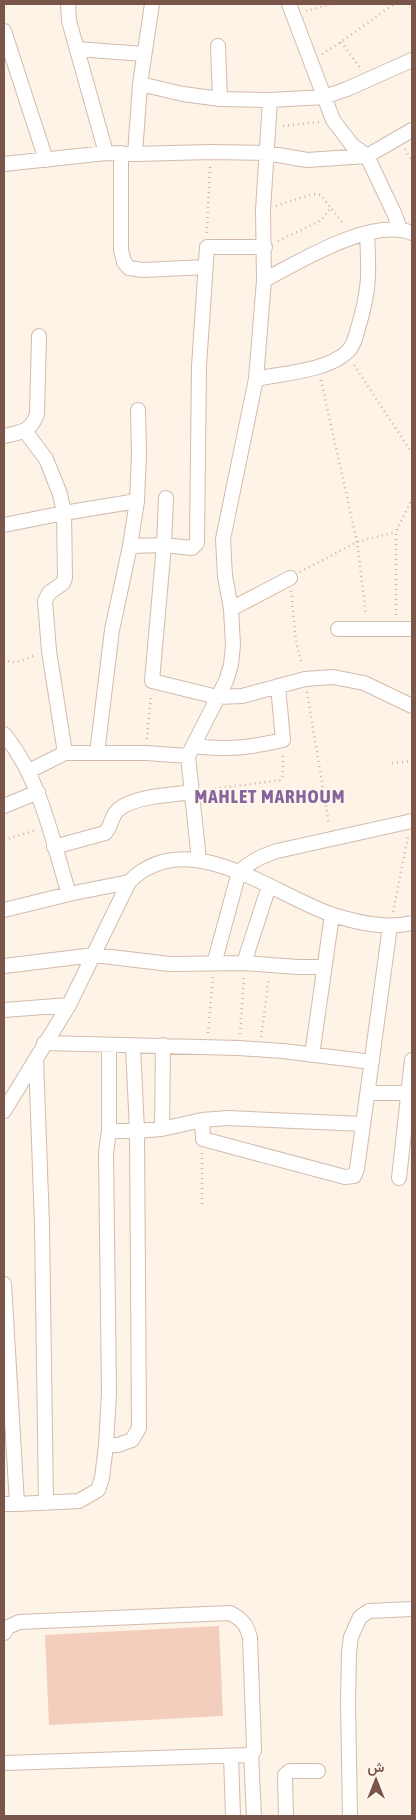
<svg xmlns="http://www.w3.org/2000/svg" width="416" height="1820" font-family="'Asap Condensed',Vazirmatn,sans-serif">
<style>
.building{fill:#f4cebd}
.lines{fill:none;stroke-linecap:round;stroke-linejoin:round}
.minor-casing{stroke:#d3bbae;stroke-width:16}
.path{stroke:#dab19f;stroke-width:2.5;stroke-dasharray:1 4;stroke-linecap:butt}
.minor{stroke:#fff;stroke-width:14}
.labels{text-anchor:middle;stroke-width:4;stroke-linejoin:round;paint-order:stroke}
.district-label{font-size:19px;font-weight:bold;letter-spacing:1px;fill:#85659c;stroke:#fff7ee}
</style>
<rect width="100%" height="100%" fill="#fdf3e7"/>
<path class="building" d="M219,1626L223,1716L49,1725L45,1635Z"/>
<g class="lines">
<defs>
<path id="minor" d="M68,4L69,21L106,153
M289,4L333,120L352,145L367,156L394,213L400,229
M4,31L46,160
M218,46L220,99
M77,49L144,54
M140,84L183,94L220,99L270,100L263,210L264,280L256,379L223,539L225,576L231,609L233,645L231,665L226,681L188,756L199,860
M270,100L324,97L347,89L412,60
M121,153V250L124,262L129,268L143,270L206,267
M135,154L140,84L152,4
M4,164L106,153L135,154L210,152L267,153L307,160L367,156L412,130
M264,280C301,261 371,217 412,233
M256,379C283,373 327,371 347,352C354,346 356,336 358,328C370,290 369,272 367,233
M25,431L46,459L60,494L64,513L65,578L63,583L49,593L45,601L49,651L65,753
M4,436C21,432 31,432 37,414L39,336
M166,498L164,545L152,681L217,697L242,696L305,679L333,677L364,683L412,706
M4,525L64,513L137,501
M130,546L164,545L192,548L197,543L199,366L207,247H265
M231,609L290,578
M338,629H412
M4,734C41,779 52,840 69,894
M193,746C229,750 248,748 283,740L278,686
M97,753L112,630L130,546L137,501L139,454L138,410
M29,771L65,753H146L188,756
M4,806L38,792
M54,847L105,833C112,826 111,815 119,809C135,796 171,795 192,792
M4,910L69,894L129,882
M244,963L269,886
M214,964L239,872C251,861 262,856 277,851L412,821
M4,966L94,955L170,964L244,963L298,967H324
M4,1010L69,1005
M44,1043L239,1048L283,1051L372,1062
M312,1055L332,915
M36,1059L42,1225L46,1503
M368,1093H412
M4,1111L69,1005L129,882C187,823 274,895 333,915C359,923 386,929 412,923
M202,1120L203,1139L345,1177L354,1176L357,1169L390,926
M162,1129L163,1045
M109,1131H137L162,1129L202,1120L228,1118L363,1124
M399,1178L412,1060
M4,1284L17,1504L79,1501L98,1490L102,1478L106,1445L109,1393L106,1153L109,1131V1046
M106,1445H118L132,1440L139,1428L137,1131L133,1046
M4,1504H17
M4,1633L8,1627L19,1622L230,1613C242,1619 247,1625 250,1638L254,1747V1751L248,1755L4,1763
M251,1753L254,1816
M231,1756L233,1816
M286,1816L285,1775L290,1771H318
M350,1816L348,1702L349,1652L351,1637L360,1617L369,1611L412,1609"/>
</defs>
<use href="#minor" class="minor-casing"/>
<path class="path" d="M306,11L332,4
M341,42L361,69
M322,54L341,42L394,4
M283,126L319,122
M405,149L412,161
M276,206L313,194L321,195L344,225
M207,233L210,166
M278,241L320,221L331,208
M354,365L412,453
M321,380L357,542L366,615
M300,572L357,542L396,532
M291,591L296,641L302,665
M396,615V532L412,499
M4,658C12,667 27,658 37,655
M307,692L329,825
M147,739L151,694
M392,763L412,761
M205,790L281,780L283,774V754
M4,840L37,830
M393,912L408,837
M208,1033L213,976
M240,1034L244,977
M261,1037L269,978
M202,1204V1153"/>
<use href="#minor" class="minor"/>
</g>
<g class="labels">
<g class="district-label">
<text x="270" y="803">MAHLET MARHOUM</text>
</g>
</g>
<rect width="416" height="1820" fill="none" stroke="#795649" stroke-width="10"/>
<g transform="translate(376 1780)" stroke="#fff7ee" stroke-width="4" paint-order="stroke">
<path d="M0-4L9 19L0 12L-9 19Z" fill="#795649"/>
<text y="-8" font-size="14" font-weight="bold" text-anchor="middle" fill="#795649">ش</text>
</g>
</svg>
